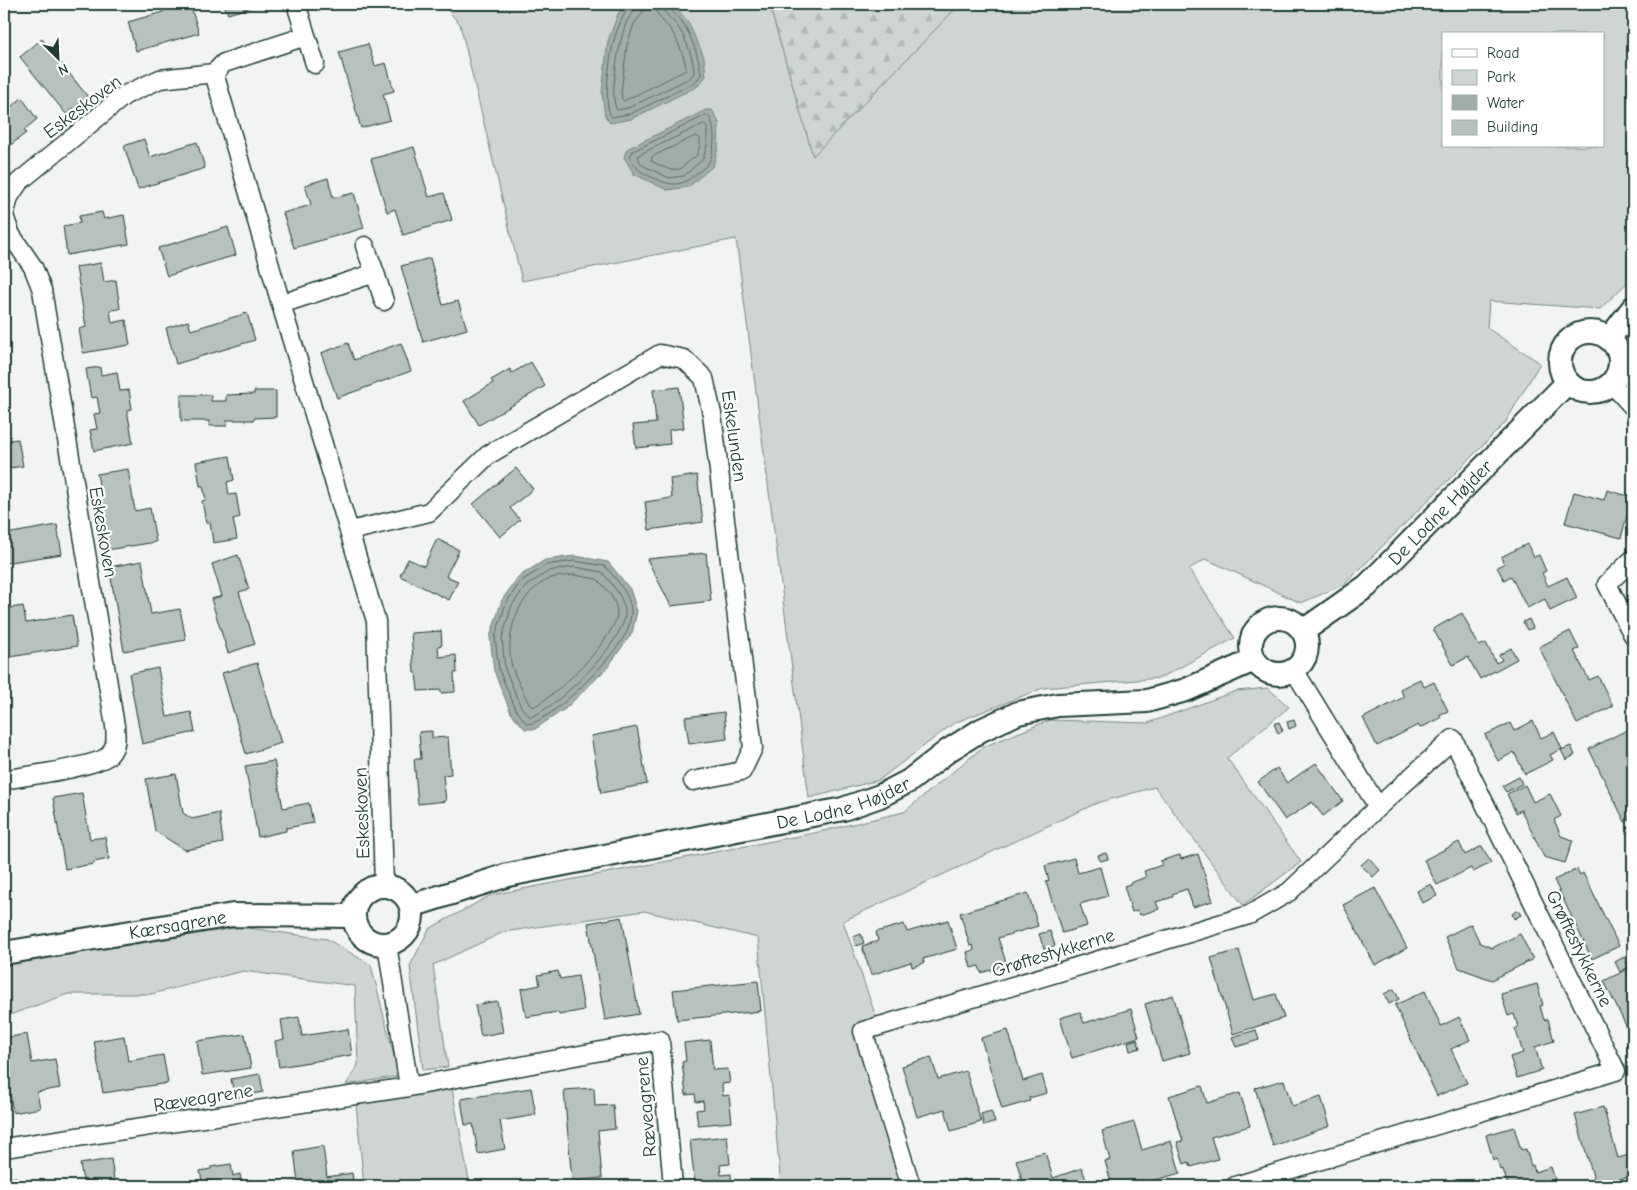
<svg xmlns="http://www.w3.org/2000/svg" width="1637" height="1190" font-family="'Comic Neue',sans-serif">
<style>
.green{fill:#ced5d3;stroke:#768984;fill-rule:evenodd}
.forest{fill:url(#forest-firs);stroke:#768984}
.water{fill:#a1adaa;stroke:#6d807b}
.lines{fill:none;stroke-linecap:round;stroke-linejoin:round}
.shore{stroke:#536a63;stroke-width:1}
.building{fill:#b7c1bd;stroke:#1f3d34}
.minor-casing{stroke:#1f3d34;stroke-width:21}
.tertiary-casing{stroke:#1f3d34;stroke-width:26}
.minor{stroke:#fff;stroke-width:18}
.tertiary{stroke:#fff;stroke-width:22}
.labels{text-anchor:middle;stroke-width:4.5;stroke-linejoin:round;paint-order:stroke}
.street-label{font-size:19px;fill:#1f3d34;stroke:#fff}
</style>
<defs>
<pattern id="forest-firs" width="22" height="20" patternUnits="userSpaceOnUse" patternTransform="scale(1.25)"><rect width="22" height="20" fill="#ced5d3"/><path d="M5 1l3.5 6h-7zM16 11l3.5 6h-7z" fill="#b0b8b6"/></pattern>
</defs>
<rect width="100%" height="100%" fill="#f2f3f3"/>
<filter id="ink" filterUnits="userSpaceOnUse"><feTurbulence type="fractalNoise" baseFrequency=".02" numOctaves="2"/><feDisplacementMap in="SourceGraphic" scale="10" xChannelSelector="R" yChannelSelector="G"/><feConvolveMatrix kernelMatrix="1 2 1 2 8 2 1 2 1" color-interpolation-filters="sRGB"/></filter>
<g filter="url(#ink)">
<path class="green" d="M442,4H1633V277L1600,309L1489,301L1487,328L1540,363L1505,423L1345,584L1301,603L1206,559L1189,569L1235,638L1160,678L1043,688L954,723L879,780L809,798L736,239L522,281L460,24ZM1443,34H1603V146H1443Z
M1268,688L1289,707L1227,758L1301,862L1243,905L1155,787L1097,803L843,921L876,1017L855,1027L904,1186H781L758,938L644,911L504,932L433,965L448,1067L423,1070L410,966L429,929L491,895L814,833L904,812L983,747L1050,720L1148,723L1236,691Z
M241,927L327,939L371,965L399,1076L346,1085L358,1065L355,986L243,971L151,994H68L4,1017V965Z
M452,1088L470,1186H364L356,1104Z"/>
<path class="forest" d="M769,4H960L813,156Z"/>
<path class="water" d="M626,4H672L687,20L704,57L706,76L698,86L631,119L610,123L605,116L602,93L608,41L618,14Z
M706,110H712L719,123L718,148L713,166L688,187L667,190L634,174L624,157L627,149Z
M575,556L608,562L630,589L637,611L632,633L607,668L565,709L535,729H525L511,713L494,671L490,637L502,600L518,577L545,560Z"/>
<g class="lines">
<path class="shore" d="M630,4C629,11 623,14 621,21C618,28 615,36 613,43C610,58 602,107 612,117L630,114L694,83L701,75C700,60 691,35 683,23C678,16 670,12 669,4
M636,4C636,12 631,14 627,21C620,36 608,97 617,110L628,108L690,78L694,73C694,59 686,39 678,27C673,19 663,15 662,4
M644,4L643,12L634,24L627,45L621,93L622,99L624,101L686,70C686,59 677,39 671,30C664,21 655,16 655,4
M707,115C717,122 715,152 709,162C707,166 701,170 697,173C682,186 674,187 656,179C641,172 638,172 630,157L632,152Z
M704,124L707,126V146L703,159L684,176L669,178L642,165L638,158L639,155Z
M696,136L700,138V145L697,155L680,169L670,170L651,161L652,157Z
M575,561L605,566C616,579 631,595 631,612C631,617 629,627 627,631C618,653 550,724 527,724L516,710L499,670L495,637L506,603L521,581L547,565Z
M575,567L602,572C611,583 623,596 625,611C628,639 556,709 530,717L521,707L505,669L502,638L512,605L526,586L549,571Z
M574,575L597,579C606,588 616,599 617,612C619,635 553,700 532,707L528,702C523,691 516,679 512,667C504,634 518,592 551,578C558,576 567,576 574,575Z"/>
</g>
<path class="building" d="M161,4H179L180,7L190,4L199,33L136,51L128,22L163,12Z
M224,4H262L228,14Z
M328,4H351L330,10Z
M42,39L88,97L66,114L20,57Z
M368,44L375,66L386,63L394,91L383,94L390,120L361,128L339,52Z
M22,98L37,119L24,130L26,133L4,150V107L7,110Z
M144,139L150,157L197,142L205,168L138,189L124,146Z
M414,147L429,197L444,193L452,220L403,235L395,209L387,212L371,159Z
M328,178L333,198L354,193L364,228L294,248L283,213L311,205L305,185Z
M102,212L104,219L124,215L129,244L67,255L63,226L80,223L79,216Z
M228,227L236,255L167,276L158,248Z
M430,258L443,305L458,301L467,329L423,342L401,266Z
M101,263L104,282L116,280L120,309L110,310L112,323L126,320L130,345L83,353L79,329L86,327L76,267Z
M247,313L255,340L176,364L166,328L188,321L191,330Z
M348,343L354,360L401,343L411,371L337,398L321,353Z
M531,362L545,386L479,425L464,401L493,383L491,380L510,369L512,373Z
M100,367L101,375L117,372L120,391L129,390L132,409L127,410L133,443L94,451L90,430L97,429L94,414L100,413L97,397L91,398L86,369Z
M679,387L684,428L669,430L670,444L636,448L633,425L656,423L653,390Z
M254,391H276V417L254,418V420H227V426H209V421H181V395H211V401H226V395L254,394Z
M18,439L23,466L4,469V441Z
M230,456L234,480L227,482L229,495L236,494L240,517L233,519L237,539L213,543L210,522L206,523L202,501L206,500L203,486H200L196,462Z
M516,468L533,489L510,508L520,520L500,537L473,504Z
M128,469L135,511L150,508L156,542L107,550L97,496L101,495L97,474Z
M697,475L703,522L649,530L645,502L672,498L670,479Z
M1607,490L1632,497L1621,538L1565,523L1574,492L1604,500Z
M4,523L6,534L57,525L62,554L4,563Z
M437,539L459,550L446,576L458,581L449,600L400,576L408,559L424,566Z
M1527,544L1534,557L1539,555L1546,571L1542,573L1548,586L1567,577L1577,598L1550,611L1545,599L1527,608L1511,576L1504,580L1497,567L1504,564L1501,557Z
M706,553L711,601L671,606L647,559Z
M238,555L249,589L239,592L255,644L228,653L211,599L222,596L212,564Z
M142,561L151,614L180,609L186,640L124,651L109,567Z
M23,606L26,623L72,615L77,646L4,658V609Z
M1462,613L1479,646L1486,643L1496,663L1502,660L1499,655L1511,648L1517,659L1480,679L1468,657L1453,665L1433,629Z
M1529,619L1533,628L1527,630L1523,622Z
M441,631L442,645L438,646L439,657L456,655L457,673H454L455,692L441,693V690L418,691L416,673H414L411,633Z
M1570,631L1579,649L1574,651L1589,680L1598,676L1613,706L1577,724L1539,647Z
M257,663L281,743L246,754L222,673Z
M158,668L167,717L191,712L195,732L142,744L129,674Z
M1420,679L1424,687L1434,682L1448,711L1439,715L1441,718L1420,728L1418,725L1377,746L1363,718L1404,697L1400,689Z
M724,712L727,739L689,744L685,717Z
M1294,720L1296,726L1289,729L1287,722Z
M1533,721L1541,738L1554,732L1562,749L1550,755L1553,760L1525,774L1514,752L1498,761L1485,735L1510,723L1514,731Z
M1279,722L1283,731L1278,733L1274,724Z
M637,727L647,784L601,793L591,736Z
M1627,730L1633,744V818L1625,822L1589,749Z
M432,731V738L448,737L451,774L443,775L446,801L418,804L414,759H421L419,732Z
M1571,746L1575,755L1566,760L1561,750Z
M274,761L283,808L309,803L313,823L286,828V831L258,837L245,766Z
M1316,763L1343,801L1323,816L1312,802L1285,820L1258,782L1277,768L1287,783Z
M176,774L183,813L192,819L219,813L223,843L185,850L155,831L146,779Z
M1519,777L1522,784L1506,792L1502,786Z
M1525,785L1533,802L1550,794L1561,816L1554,820L1561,836L1573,840L1565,863L1544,857L1521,810L1516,813L1507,794Z
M82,793L90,839L105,837L109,859L94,862V864L65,869L53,798Z
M1459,842L1465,855L1482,846L1491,863L1473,872L1471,868L1437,885L1424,860Z
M1106,853L1108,859L1100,861L1098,855Z
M1198,854L1213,901L1193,907L1187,889L1172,894L1173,897L1156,902L1159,909L1140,915L1138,910L1132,912L1124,886L1130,884V883L1146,877L1144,871L1162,865L1160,861L1180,855L1181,859Z
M1074,858L1078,873L1100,867L1108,896L1080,904L1087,926L1062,933L1046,882L1049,881L1045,866Z
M1369,858L1380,870L1373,877L1361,865Z
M1577,869L1580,875L1583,873L1619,946L1592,959L1554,880Z
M1431,884L1437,896L1422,903L1417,891Z
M1375,888L1407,948L1375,965L1343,905Z
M1028,893L1038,926L998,938L1007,965L981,973L979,966L971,968L967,952L974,950L973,945L970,946L960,913Z
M1518,910L1521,915L1514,919L1512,914Z
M622,917L639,1014L605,1020L588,923Z
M948,920L957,949L923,959L924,963L912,967L911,962L871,975L862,946L878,941L876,932L904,924L907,932Z
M1471,924L1480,943L1492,948L1520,934L1533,959L1492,980L1459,968L1445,937Z
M1050,931L1055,946L1044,949L1039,934Z
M861,934L864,943L856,946L853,937Z
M1239,950L1254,1000L1276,994L1284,1018L1233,1034L1211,958Z
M1624,957L1629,967L1620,972L1615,962Z
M1632,967L1633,969V1040L1604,981Z
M558,971L560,979L578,976L584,1010L559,1015L558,1012L526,1017L521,989L540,985L538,975Z
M758,981L761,1011L677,1020L673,990Z
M1537,984L1543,1005L1540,1006L1544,1020L1548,1019L1554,1041L1535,1047L1542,1070L1517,1078L1510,1057L1523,1053L1515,1028L1518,1027L1514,1014L1508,1016L1501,994Z
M1394,989L1399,999L1389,1004L1384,994Z
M1425,991L1441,1026L1459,1017L1470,1040L1451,1049L1467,1083L1437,1096L1395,1005Z
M1173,995L1190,1053L1162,1061L1145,1004Z
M497,1001L503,1032L481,1036L475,1005Z
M1131,1009L1139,1037L1072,1058L1060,1018L1080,1012L1084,1023Z
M299,1017L302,1036L348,1029L352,1055L279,1067L275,1041L284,1039L281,1020Z
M1008,1030L1023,1081L1042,1075L1047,1093L1029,1098L1030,1101L1002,1109L981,1038Z
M1256,1030L1259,1040L1236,1047L1232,1037Z
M27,1034L32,1063L55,1059L60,1088L37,1092L40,1108L13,1113L4,1060V1038Z
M245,1034L251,1068L202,1075L197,1041Z
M124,1036L128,1061L163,1055L168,1083L103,1093L94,1041Z
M1137,1039L1140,1048L1130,1051L1128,1042Z
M710,1040L713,1070L728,1069L730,1083L722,1084L723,1096L729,1095L732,1122L698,1125L696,1110L704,1109L703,1101L696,1102L695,1094L686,1095L682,1062L686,1061L684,1043Z
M931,1057L938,1079L966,1071L981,1122L951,1131L945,1109L917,1117L902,1066Z
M260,1074L263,1092L235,1098L231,1079Z
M1284,1080L1292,1106L1321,1097L1330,1126L1273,1146L1255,1088Z
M1202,1086L1207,1103L1240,1093L1250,1126L1211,1137L1218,1159L1191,1167L1189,1162L1184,1164L1177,1142L1183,1141L1169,1096Z
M531,1088L536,1115L500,1121L505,1149L478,1154L473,1124L465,1125L461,1099Z
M594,1088L595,1106L613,1105L615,1129L598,1131L602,1178L572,1181L564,1090Z
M1603,1107L1618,1158L1633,1154V1175L1596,1186L1575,1115Z
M991,1111L995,1122L984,1126L981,1114Z
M1134,1122L1142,1150L1171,1141L1180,1173L1135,1186H1112L1105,1161L1110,1160L1102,1131Z
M1514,1127L1521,1150L1526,1149L1531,1166L1533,1165L1535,1172L1551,1167L1557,1186H1508L1503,1169L1500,1170L1497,1159L1493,1160L1486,1135Z
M727,1136L730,1164L720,1165L721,1175L731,1174L732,1186H695L690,1140Z
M323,1146L327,1177L352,1173L354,1186H277V1185L298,1182L294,1151Z
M1045,1152L1053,1178L1082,1168L1088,1186H1024L1016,1160Z
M111,1159L115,1186H84L80,1164Z
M231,1164L233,1176L240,1174L242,1186H203L200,1171L211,1169V1167Z
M16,1177L17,1186H4V1179Z
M965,1179L967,1186H944V1185Z
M1469,1181L1471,1186H1449Z"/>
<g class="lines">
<defs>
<path id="minor" d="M298,10L315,64
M214,73L224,63L306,36
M4,216L9,197L19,182L125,95L160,79L214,73L281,304L376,621L384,885
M365,246L375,273
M281,304L375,273L384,301
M1611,383L1633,407
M350,531L429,512L488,455L660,354L684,359L704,378L712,414L753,748L742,771L693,781
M1633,559L1607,584L1633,635
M1294,670L1378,807
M4,780C23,776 98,767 109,755C117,746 116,737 115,726L42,290L33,267L11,235L4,216
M387,944L409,1087
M4,1148L409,1087L660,1040L673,1186
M911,1186L863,1031L1249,915L1289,892L1378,807L1453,739L1616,1071L1235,1186"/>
<g id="tertiary">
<circle cx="1590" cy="362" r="30"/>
<path d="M1609,339L1633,308"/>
<circle cx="1279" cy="646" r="28"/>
<path id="s1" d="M1303,631L1367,586L1568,382"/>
<circle cx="383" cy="915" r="29"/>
<path id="s2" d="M411,906L508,875L843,809L880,796L909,781L949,750L981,730L1018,713L1058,705L1147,701L1186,690L1254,660"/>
<path id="s3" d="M4,953L233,915L354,916"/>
</g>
</defs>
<use href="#minor" class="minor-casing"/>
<use href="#tertiary" class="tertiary-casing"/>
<use href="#minor" class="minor"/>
<use href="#tertiary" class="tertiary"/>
</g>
</g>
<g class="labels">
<g class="street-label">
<text transform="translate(82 106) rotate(-37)" y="7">Eskeskoven</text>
<text transform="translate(735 436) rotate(82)" y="7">Eskelunden</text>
<text dy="7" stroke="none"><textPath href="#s1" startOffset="182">De Lodne Højder</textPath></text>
<text transform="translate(104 532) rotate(80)" y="7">Eskeskoven</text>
<text dy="7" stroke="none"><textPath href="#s2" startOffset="445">De Lodne Højder</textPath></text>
<text transform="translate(361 813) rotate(-92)" y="7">Eskeskoven</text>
<text dy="7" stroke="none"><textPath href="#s3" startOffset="176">Kærsagrene</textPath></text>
<text transform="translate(1580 948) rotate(64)" y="7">Grøftestykkerne</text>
<text transform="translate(1053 952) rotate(-17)" y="7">Grøftestykkerne</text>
<text transform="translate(203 1097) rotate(-9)" y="7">Ræveagrene</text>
<text transform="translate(645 1107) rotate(-95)" y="7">Ræveagrene</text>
</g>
</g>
<rect width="1637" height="1190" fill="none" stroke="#fff" stroke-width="20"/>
<rect x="10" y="10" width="1617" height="1170" fill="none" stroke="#1f3d34" stroke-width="2" filter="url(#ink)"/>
<rect x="1442" y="32" width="162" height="115" fill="#ffffff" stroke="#a5b1ae"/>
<rect x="1452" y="49" width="25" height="8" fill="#ffffff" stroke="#a5b1ae"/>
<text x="1487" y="58" font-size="15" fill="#1f3d34">Road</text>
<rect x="1452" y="70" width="25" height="15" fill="#ced5d3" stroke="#a5b1ae"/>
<text x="1487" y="82" font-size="15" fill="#1f3d34">Park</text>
<rect x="1452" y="95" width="25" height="15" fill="#a1adaa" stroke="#a5b1ae"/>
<text x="1487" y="108" font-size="15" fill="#1f3d34">Water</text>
<rect x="1452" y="120" width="25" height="15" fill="#b7c1bd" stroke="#a5b1ae"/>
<text x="1487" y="132" font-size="15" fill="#1f3d34">Building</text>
<g transform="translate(58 58) rotate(156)" stroke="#ffffff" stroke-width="4" paint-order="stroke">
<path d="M0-4L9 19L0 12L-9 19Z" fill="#1f3d34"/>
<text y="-8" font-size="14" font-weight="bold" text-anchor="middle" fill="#1f3d34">N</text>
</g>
</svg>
